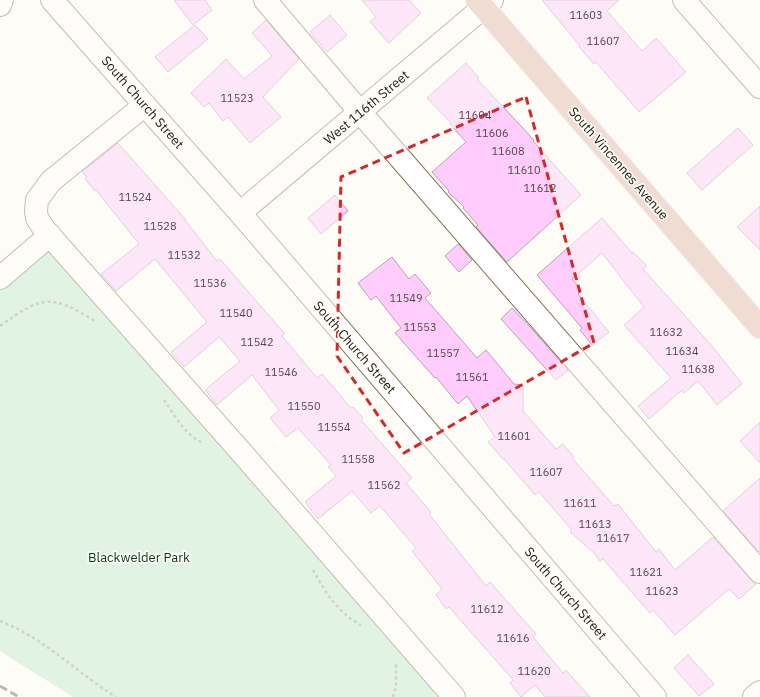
<svg xmlns="http://www.w3.org/2000/svg" width="760" height="697" font-family="'IBM Plex Sans',sans-serif">
<style>
.green{fill:#bee8cd}
.building{fill:#ffccfc;stroke:#b9a1b8}
.lines{fill:none;stroke-linecap:round;stroke-linejoin:round}
.minor-casing{stroke:#7d7459;stroke-width:24}
.major-casing{stroke:#dbdad9;stroke-width:24}
.path{stroke:#9f9d95;stroke-width:2.5;stroke-dasharray:3 3;stroke-linecap:butt}
.minor{stroke:#fff;stroke-width:22}
.major{stroke:#e0b5a9;stroke-width:22}
.rail{stroke:#6a665e;stroke-width:3;stroke-dasharray:8 4;stroke-linecap:butt}
.marked{fill:none;stroke:#d62828;stroke-width:3;stroke-dasharray:8 5;stroke-linejoin:round}
.labels{text-anchor:middle;stroke-width:3.5;stroke-linejoin:round;paint-order:stroke}
.number-label{font-size:11px;fill:#56464a}
.street-label{font-size:13px;fill:#1d190f;stroke:#fefcf6}
.park-label{font-size:13px;fill:#03381f;stroke:#fefcf6}
</style>
<rect width="100%" height="100%" fill="#fefcf6"/>
<path class="green" d="M50,243L446,697H73L0,651V287Z"/>
<path class="building" d="M174,0H205L212,10L193,25Z
M362,0H409L421,13L389,43L370,22L376,17Z
M542,0H619L607,11L642,51L656,38L686,72L639,112L596,62L594,64L579,47L580,46Z
M330,15L347,35L327,52L310,32Z
M266,20L299,59L263,97L281,117L250,143L228,117L223,121L209,103L204,107L191,93L226,59L244,79L272,56L252,33Z
M195,25L208,39L168,72L155,57Z
M466,63L479,78L477,79L534,140L533,141L581,195L507,262L476,227L478,225L463,208L464,207L448,192L449,191L432,172L466,142L450,124L451,123L427,98Z
M738,128L753,145L702,190L687,173Z
M118,143L186,220H185L217,261L220,259L285,334L282,336L317,378L322,374L351,408L353,407L363,418L361,420L412,478L406,483L431,512L429,514L486,586L490,582L536,634L533,637L563,673L566,670L590,697H545L535,685L521,697L510,683L513,680L449,607L446,609L436,595L442,589L412,551L416,548L380,506L371,513L352,491L318,519L305,502L336,476L328,467L331,465L298,428L286,437L270,418L279,410L252,375L217,405L205,390L240,361L219,337L184,367L171,352L207,322L155,259L116,291L101,274L139,244L96,190L95,191L85,179L87,177L82,172Z
M335,195L348,211L321,234L308,218Z
M760,206V250L737,227Z
M602,218L632,253L633,252L647,266L643,269L712,346L742,384L717,405L698,381L684,393L682,390L649,419L638,406L671,378L624,325L644,307L602,253L572,279L582,290L578,294L609,332L592,345L580,330L582,328L537,275Z
M458,244L472,260L459,272L445,256Z
M392,257L409,279L415,274L431,293L425,298L477,358L486,350L514,384L523,385V411L556,449L563,444L574,457L572,458L614,506L618,504L656,552L659,549L675,570L713,537L751,580L756,584L739,599L729,589L675,635L653,610L650,613L603,559L600,561L593,552L570,532L572,530L539,492L535,495L504,459H503L488,442L495,437L467,396L458,404L436,377L435,378L395,333L401,328L376,296L371,300L358,283Z
M512,308L530,327L568,370L556,380L501,319Z
M760,422V463L740,441Z
M760,478V550L759,552L723,511Z
M688,655L714,684L699,696L674,668Z"/>
<g class="lines">
<defs>
<path id="minor" d="M52,0L240,213L655,697
M265,0L360,112L760,572
M684,0L760,87
M0,5L2,0
M145,105L51,181L37,200L36,211L37,218L44,229L242,453L454,697
M240,213L492,0
M0,278L50,235
M754,697L760,692"/>
<path id="major" d="M477,0L760,327"/>
</defs>
<use href="#minor" class="minor-casing"/>
<use href="#major" class="major-casing"/>
<path class="path" d="M0,326C42,296 50,293 95,321
M164,400C175,416 185,435 203,443
M313,570C325,592 338,613 361,625
M0,621C44,638 76,672 116,697
M393,697L396,686V664"/>
<use href="#minor" class="minor"/>
<use href="#major" class="major"/>
<path class="rail" d="M0,686L19,697"/>
</g>
<path d="M0 0H760V697H0ZM526,97L594,343L404,453L337,356L341,177Z" fill="#fefcf6" fill-opacity=".55" fill-rule="evenodd"/>
<path class="marked" d="M526,97L594,343L404,453L337,356L341,177Z"/>
<g class="labels">
<g class="number-label">
<text x="586" y="19">11603</text>
<text x="603" y="45">11607</text>
<text x="237" y="102">11523</text>
<text x="475" y="119">11604</text>
<text x="492" y="137">11606</text>
<text x="508" y="155">11608</text>
<text x="524" y="174">11610</text>
<text x="540" y="192">11612</text>
<text x="135" y="201">11524</text>
<text x="160" y="230">11528</text>
<text x="184" y="259">11532</text>
<text x="210" y="287">11536</text>
<text x="406" y="302">11549</text>
<text x="236" y="317">11540</text>
<text x="420" y="331">11553</text>
<text x="666" y="336">11632</text>
<text x="257" y="346">11542</text>
<text x="682" y="355">11634</text>
<text x="443" y="357">11557</text>
<text x="698" y="373">11638</text>
<text x="281" y="376">11546</text>
<text x="472" y="381">11561</text>
<text x="304" y="410">11550</text>
<text x="334" y="431">11554</text>
<text x="514" y="440">11601</text>
<text x="358" y="463">11558</text>
<text x="546" y="476">11607</text>
<text x="384" y="489">11562</text>
<text x="580" y="507">11611</text>
<text x="595" y="528">11613</text>
<text x="613" y="542">11617</text>
<text x="646" y="576">11621</text>
<text x="662" y="595">11623</text>
<text x="487" y="613">11612</text>
<text x="513" y="642">11616</text>
<text x="534" y="675">11620</text>
</g>
<g class="street-label">
<text transform="translate(143 102) rotate(49)" y="5">South Church Street</text>
<text transform="translate(366 107) rotate(-40)" y="5">West 116th Street</text>
<text transform="translate(619 163) rotate(49)" y="5">South Vincennes Avenue</text>
<text transform="translate(355 347) rotate(49)" y="5">South Church Street</text>
<text transform="translate(566 593) rotate(49)" y="5">South Church Street</text>
</g>
<g class="park-label">
<text x="139" y="562">Blackwelder Park</text>
</g>
</g>
</svg>
